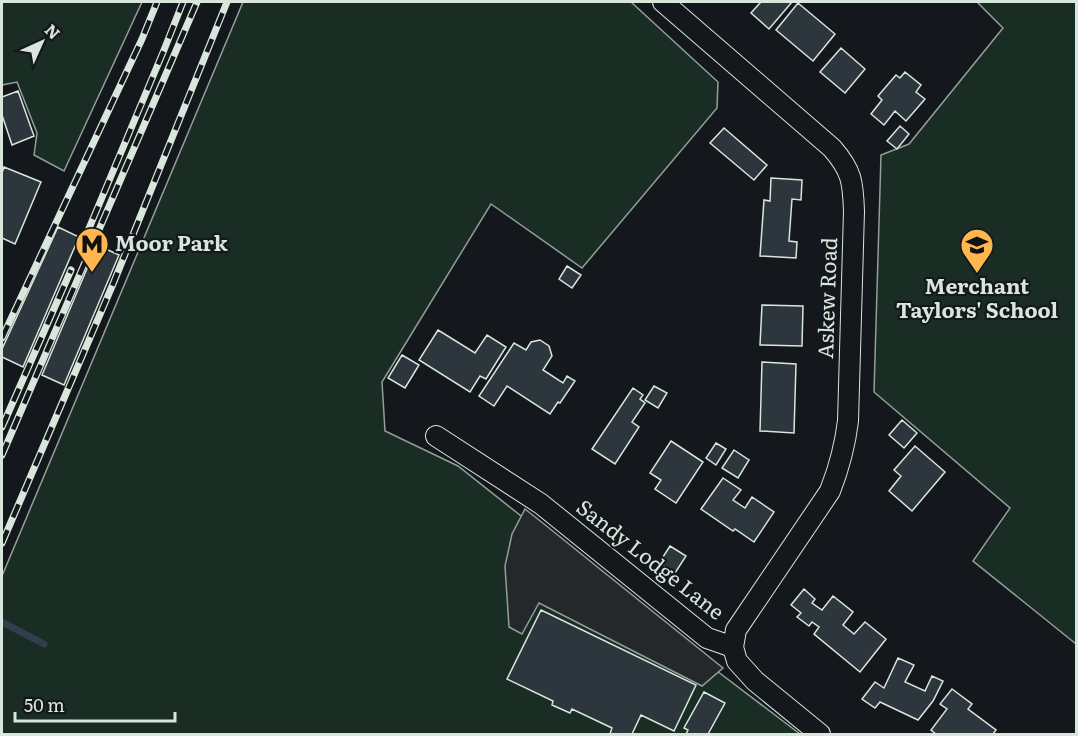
<svg xmlns="http://www.w3.org/2000/svg" width="1078" height="736" font-family="Literata,serif">
<style>
.green{fill:#1a2d24;stroke:#939e99;stroke-width:1.5}
.parking{fill:#24282b;stroke:#939e99;stroke-width:1.5}
.lines{fill:none;stroke-linecap:round;stroke-linejoin:round}
.stream{stroke:#2f3f4d;stroke-width:7}
.building{fill:#2c363c;stroke:#d8e6dc;stroke-width:1.5}
.minor-casing{stroke:#d8e6dc;stroke-width:22}
.minor{stroke:#14181c;stroke-width:20}
.rail-casing{stroke:#d8e6dc;stroke-width:7}
.rail{stroke:#14181c;stroke-width:4.5;stroke-dasharray:14;stroke-linecap:butt}
.labels{text-anchor:middle;stroke-width:4.5;stroke-linejoin:round;paint-order:stroke}
.poi-label{font-size:21px;font-weight:bold;fill:#d8e6dc;stroke:#14181c;text-anchor:start}
.street-label{font-size:21px;fill:#d8e6dc;stroke:#14181c}
</style>
<rect width="100%" height="100%" fill="#14181c"/>
<path class="green" d="M2,2H142L64,171L34,155L37,133L17,82L2,85Z
M243,2H631L718,82L717,108L582,268L491,204L382,382L385,431L458,466L713,668L800,734H2V576Z
M977,2H1076V644L973,561L1010,508L874,392L881,155L909,144L1003,28Z"/>
<path class="parking" d="M525,509L544,524L723,668L702,686L539,603L522,634L509,627L505,566L512,534Z"/>
<g class="lines">
<path class="stream" d="M2,622L44,644"/>
</g>
<path class="building" d="M758,2H792L769,29L751,13L760,3Z
M798,3L835,34L813,61L776,30Z
M841,48L865,69L845,93L820,72Z
M905,72L921,85L916,92L925,99L906,121L895,111L884,125L871,114L882,100L878,96L896,75L900,78Z
M18,91L34,136L12,145L2,115V97Z
M900,126L909,134L897,149L887,141Z
M724,128L767,165L754,180L710,143Z
M4,167L41,182L15,244L2,238V173Z
M771,178L802,180L801,200L792,199L789,241L797,242L796,258L760,256L764,200L770,201Z
M58,227L79,237L23,367L2,357V349Z
M97,245L119,255L64,385L42,375Z
M567,266L581,275L572,288L559,279Z
M762,305L803,306L802,346L760,345Z
M438,330L475,353L487,335L506,347L486,379L480,376L470,392L419,360Z
M540,340L549,346L552,356L543,370L563,383L567,376L575,381L560,403L558,402L550,414L507,386L494,406L479,396L514,343L526,350L531,342Z
M402,355L419,365L405,388L388,378Z
M762,362L796,364L794,433L760,431Z
M654,386L667,393L658,408L645,400Z
M633,388L643,395L640,399L645,403L632,422L639,427L615,464L592,449Z
M902,420L917,433L904,448L889,435Z
M671,441L703,462L676,503L655,489L661,480L650,473Z
M716,443L726,449L716,465L706,458Z
M915,446L945,472L912,511L889,491L901,476L894,470Z
M734,450L749,460L738,478L722,468Z
M723,478L741,490L733,500L745,508L752,497L774,512L754,542L735,529L733,531L701,509Z
M670,546L686,556L675,573L659,563Z
M804,589L815,599L812,603L822,610L833,596L853,612L843,625L854,634L865,622L886,639L860,672L814,634L819,627L812,622L809,626L797,617L801,613L791,605Z
M541,610L696,685L674,731L641,715L632,734H610L612,728L572,709L570,713L552,705L553,701L507,679Z
M898,658L914,665L905,682L925,691L932,676L943,681L933,701L918,720L880,702L875,708L862,699L875,682L884,688Z
M952,689L972,704L968,709L996,730L993,734H936L931,730L947,709L940,704Z
M704,692L725,703L708,734H686L688,730L684,728Z"/>
<g class="lines">
<defs>
<path id="minor" d="M663,2L832,148C852,171 853,182 854,211L848,421C845,446 839,468 830,491L736,630L733,647
M436,436L541,504L707,638L733,647L737,661L755,681L820,734"/>
</defs>
<use href="#minor" class="minor-casing"/>
<use href="#minor" class="minor"/>
<defs>
<path id="rail" d="M82,245L164,50L183,2
M2,338L142,39L157,2
M2,427L71,270
M2,455L197,2
M2,543L113,284L227,2"/>
</defs>
<use href="#rail" class="rail-casing"/>
<use href="#rail" class="rail"/>
</g>
<defs>
<symbol id="metro-pin" viewBox="-11 -11 22 30"><path d="M0 17L-7.5 6A9.5 9.5 0 1 1 7.5 6Z" fill="#ffb74d" stroke="#14181c"/><path d="M-5.5 5V-5H-3L0 0L3-5H5.5V5H3V-.5L0 4L-3-.5V5Z" fill="#111"/></symbol>
<symbol id="school-pin" viewBox="-11 -11 22 30"><path d="M0 17L-7.5 6A9.5 9.5 0 1 1 7.5 6Z" fill="#ffb74d" stroke="#14181c"/><path d="M0-5L7-2L0 1L-7-2ZM-4 1L0 2.5L4 1V4Q0 6-4 4Z" fill="#111"/></symbol>
</defs>
<g fill-rule="evenodd">
<use href="#metro-pin" x="73" y="225" width="38" height="52"/>
<use href="#school-pin" x="958" y="226" width="38" height="52"/>
</g>
<g class="labels">
<g class="poi-label">
<text x="115" y="251">Moor Park</text>
<text x="977" y="294" text-anchor="middle">Merchant<tspan x="977" dy="24">Taylors' School</tspan></text>
</g>
<g class="street-label">
<text transform="translate(828 298) rotate(-88)" y="7">Askew Road</text>
<text transform="translate(650 560) rotate(38)" y="7">Sandy Lodge Lane</text>
</g>
</g>
<rect width="1078" height="736" fill="none" stroke="#d8e6dc" stroke-width="6"/>
<g transform="translate(42 42) rotate(45)" stroke="#14181c" stroke-width="4.5" paint-order="stroke">
<path d="M0-4.5L10 22L0 15L-10 22Z" fill="#d8e6dc"/>
<text y="-9" font-size="16" font-weight="bold" text-anchor="middle" fill="#d8e6dc">N</text>
</g>
<path d="M15 712v9h160v-9" fill="none" stroke="#d8e6dc" stroke-width="3"/>
<text x="24" y="712" font-size="18" fill="#d8e6dc" stroke="#14181c" stroke-width="4.5" paint-order="stroke">50 m</text>
</svg>
